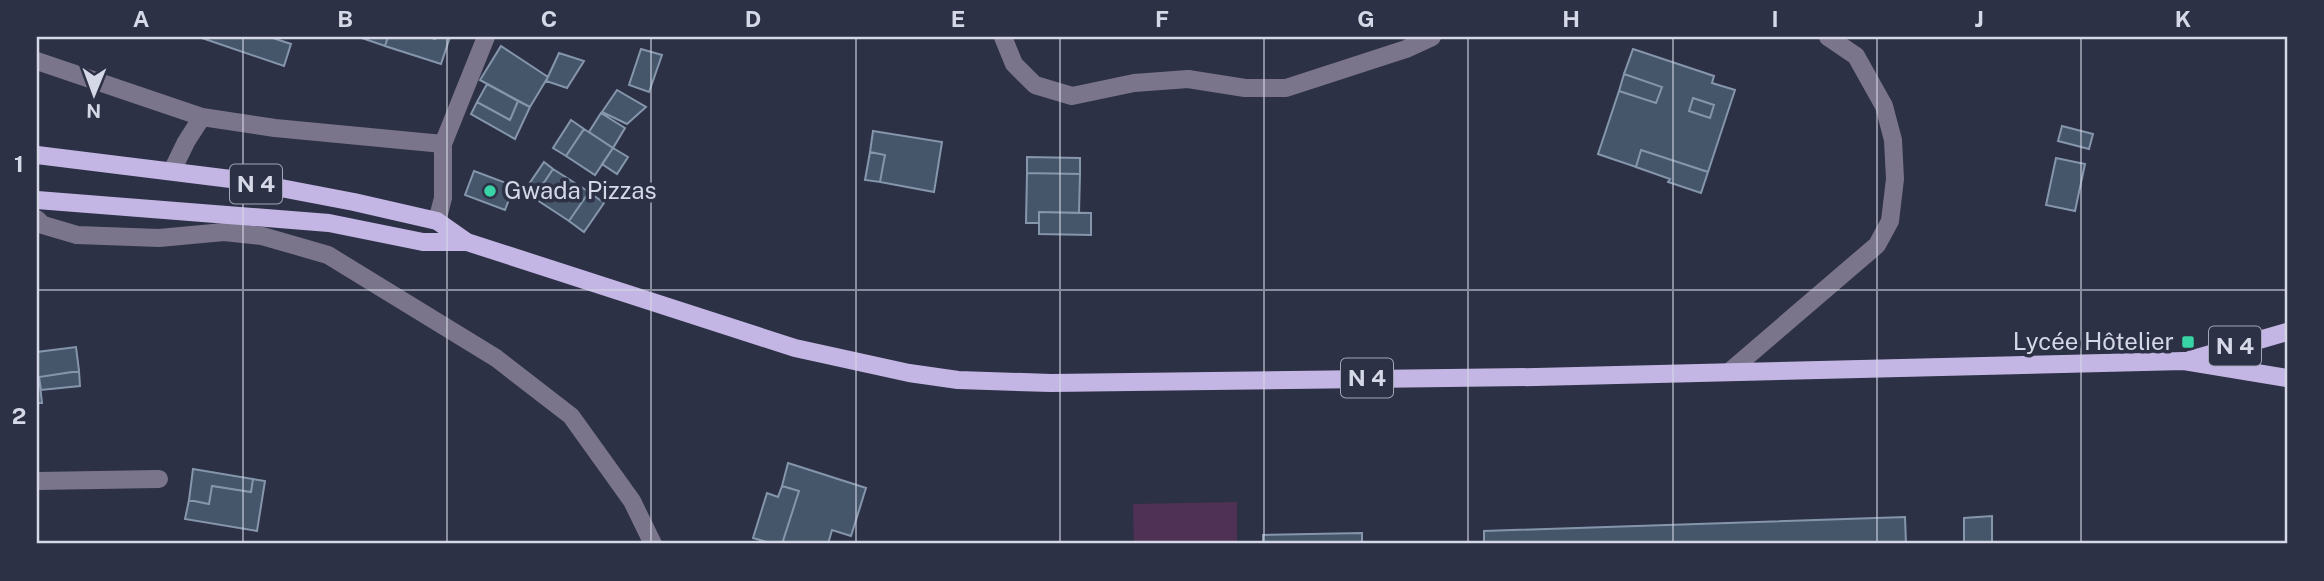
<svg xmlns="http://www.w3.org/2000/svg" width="2324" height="581" font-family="'Public Sans',sans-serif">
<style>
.green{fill:#4e3154}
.building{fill:#46566a;stroke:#8596ac;stroke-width:2;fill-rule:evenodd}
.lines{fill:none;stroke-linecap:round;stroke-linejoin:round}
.minor{stroke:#7b758b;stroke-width:18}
.major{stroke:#c4b6e4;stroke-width:18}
.grid{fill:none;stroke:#d5d8e6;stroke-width:2;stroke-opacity:0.55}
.poi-dot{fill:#38d4a6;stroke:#2d3146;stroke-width:2.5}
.labels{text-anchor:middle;stroke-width:7;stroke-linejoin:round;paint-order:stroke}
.shield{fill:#2d3146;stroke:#a3a6b6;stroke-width:2}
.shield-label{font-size:23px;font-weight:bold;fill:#d5d8e6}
.poi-label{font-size:24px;fill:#d5d8e6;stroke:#2d3146;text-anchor:start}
.neatline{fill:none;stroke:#d5d8e6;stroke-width:2.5}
.grid-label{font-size:23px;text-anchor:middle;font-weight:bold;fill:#d5d8e6}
</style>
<rect width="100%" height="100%" fill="#2d3146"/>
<path class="green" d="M1237,502V544H1134L1133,504Z"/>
<path class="building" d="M199,37H270L291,44L284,66Z
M359,37H388L385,46Z
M388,37H428L435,39L436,37H450L441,64L385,46Z
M501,46L548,77L530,107L480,80Z
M641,49L662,55L649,92L629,85Z
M1633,49L1714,76L1712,83L1735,90L1708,172L1641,150L1636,167L1598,154L1619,91L1656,103L1662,87L1624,74ZM1693,98L1714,105L1710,118L1689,111Z
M559,53L584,61L567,88L546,81Z
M1624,74L1662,87L1656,103L1619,91Z
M487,84L518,101L510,120L477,102Z
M617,90L646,107L627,124L602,112Z
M1693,98L1714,105L1710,118L1689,111Z
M518,101L530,107L515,139L471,114L477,102L510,120Z
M601,113L625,128L613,148L589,132Z
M571,120L584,129L566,156L553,148Z
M2062,126L2093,134L2089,149L2058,141Z
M584,129L613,148L595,175L566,156Z
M873,131L942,142L934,192L880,182L885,155L870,152Z
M613,148L628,157L617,174L602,164Z
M1641,150L1708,172L1701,193L1668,182L1670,179L1636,167Z
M870,152L885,155L880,182L865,180Z
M1027,157L1080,158V174L1027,173Z
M2056,158L2085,164L2075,211L2046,205Z
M544,162L553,169L535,196L525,190Z
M553,169L589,192L569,221L534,198Z
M474,171L514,186L505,210L465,195Z
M1027,173L1080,174L1079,213L1039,212V223H1026Z
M589,192L604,203L584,232L569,221Z
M1039,212L1091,213V235L1039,234Z
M76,347L79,371L39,377L42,403H37V352Z
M79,371L80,386L41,390L39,377Z
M788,463L866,488L851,536L832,530L828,544H782L799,491L782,486Z
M193,469L253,479L251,492L212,486L209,504L189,500Z
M253,479L265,481L257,531L185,519L189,500L209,504L212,486L251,492Z
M782,486L799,491L782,544H774L753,538L767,493L778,497Z
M1992,516V544H1964V518Z
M1905,517L1906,544H1484V531Z
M1362,533V544H1263V535Z"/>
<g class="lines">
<path class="minor" d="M1003,37L1014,64L1035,85L1072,96L1134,83L1188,79L1245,88H1286L1406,49L1432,37
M37,61L202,117L275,128L443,144V198L437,221
M443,144L486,37
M172,171L186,142L202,117
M37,219L43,225L77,235L159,238L224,232L262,236L328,255L496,358L571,416L632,501L653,544
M1729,372L1877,245L1890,221L1895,179L1893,140L1884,106L1856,56L1828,37
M37,481L159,479"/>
<path class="major" d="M37,155L239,180L354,202L437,221L467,242L795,348L909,373L958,380L1051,383L1536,377L2184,361L2287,378
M37,200L329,223L423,242H467
M2190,360L2287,332"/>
</g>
<path class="grid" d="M243,37V544M447,37V544M651,37V544M856,37V544M1060,37V544M1264,37V544M1468,37V544M1673,37V544M1877,37V544M2081,37V544M37,290H2287"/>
<g class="poi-dot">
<circle cx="490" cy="191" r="7"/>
<rect x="2181" y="335" width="14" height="14" rx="3.5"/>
</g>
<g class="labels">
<g class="shield">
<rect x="230" y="164.5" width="52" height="39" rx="5"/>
<rect x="2209" y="326.5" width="52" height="39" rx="5"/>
<rect x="1341" y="358.5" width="52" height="39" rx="5"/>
</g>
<g class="shield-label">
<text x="256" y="192">N 4</text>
<text x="2235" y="354">N 4</text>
<text x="1367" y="386">N 4</text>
</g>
<g class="poi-label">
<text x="504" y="199">Gwada Pizzas</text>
<text x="2174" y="350" text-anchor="end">Lycée Hôtelier</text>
</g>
</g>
<rect width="2324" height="581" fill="none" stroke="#2d3146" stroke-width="77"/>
<g transform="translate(94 94) rotate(181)" stroke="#2d3146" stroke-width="5" paint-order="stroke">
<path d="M0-5L12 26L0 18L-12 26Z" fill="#d5d8e6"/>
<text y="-10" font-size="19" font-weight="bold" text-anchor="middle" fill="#d5d8e6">N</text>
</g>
<rect x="38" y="38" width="2248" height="504" class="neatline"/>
<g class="grid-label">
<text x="141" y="27">A</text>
<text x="345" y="27">B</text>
<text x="549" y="27">C</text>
<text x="753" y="27">D</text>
<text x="958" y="27">E</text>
<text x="1162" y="27">F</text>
<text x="1366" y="27">G</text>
<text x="1571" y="27">H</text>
<text x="1775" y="27">I</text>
<text x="1979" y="27">J</text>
<text x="2183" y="27">K</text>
<text x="19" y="172">1</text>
<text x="19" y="424">2</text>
</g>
</svg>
